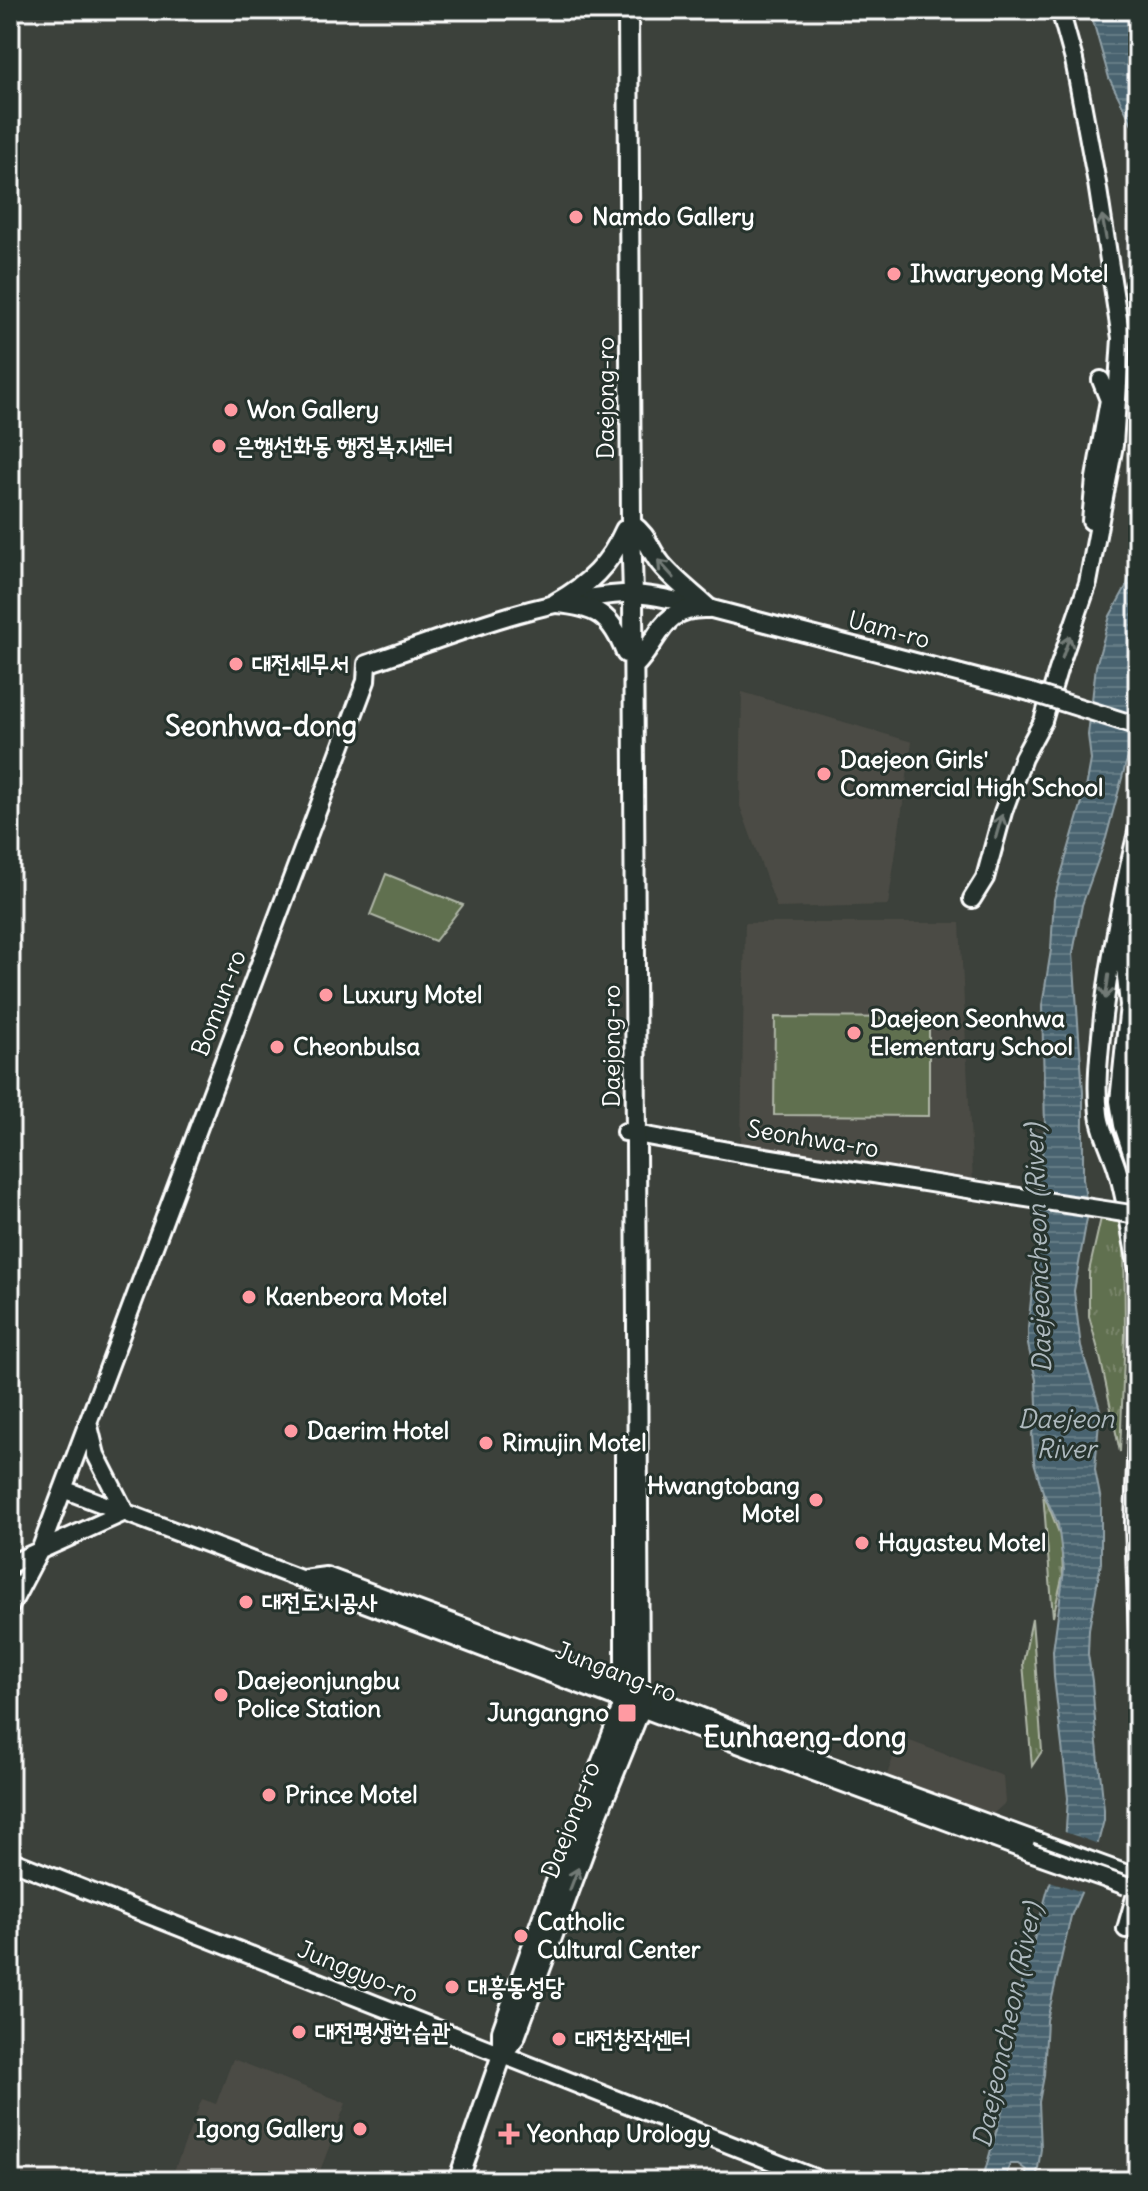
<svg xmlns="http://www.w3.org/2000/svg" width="1148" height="2191" font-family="Delius,'Poor Story',sans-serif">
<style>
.built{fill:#4c4b45}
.grass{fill:url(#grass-tufts);stroke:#b0b7a8;stroke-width:2}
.green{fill:#616f50;stroke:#b0b7a8;stroke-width:2}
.water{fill:url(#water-rules);stroke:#92a2a9;stroke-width:2}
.pier{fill:#3c413b}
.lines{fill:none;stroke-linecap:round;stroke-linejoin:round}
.secondary-casing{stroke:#fff;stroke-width:22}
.primary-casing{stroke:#fff;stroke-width:24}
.secondary{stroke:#26332d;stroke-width:16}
.primary{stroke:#26332d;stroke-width:18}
.secondary-bridge-casing{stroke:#fff;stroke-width:22;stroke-linecap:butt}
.secondary-bridge{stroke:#26332d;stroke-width:16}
.oneway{stroke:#727a76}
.poi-dot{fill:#ff9aa2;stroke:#26332d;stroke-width:3}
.labels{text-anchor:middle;stroke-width:6;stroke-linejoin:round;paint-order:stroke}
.poi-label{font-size:24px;font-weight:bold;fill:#fff;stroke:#26332d;text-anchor:start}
.street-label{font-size:24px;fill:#fff;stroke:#26332d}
.water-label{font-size:26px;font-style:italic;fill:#aeb9be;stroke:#26332d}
.quarter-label{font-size:28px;font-weight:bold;fill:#fff;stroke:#26332d}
</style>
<defs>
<pattern id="grass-tufts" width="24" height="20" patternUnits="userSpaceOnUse" patternTransform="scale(2)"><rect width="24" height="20" fill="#616f50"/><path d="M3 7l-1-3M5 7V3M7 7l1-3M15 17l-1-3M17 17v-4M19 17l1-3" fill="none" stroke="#79856a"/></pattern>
<pattern id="water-rules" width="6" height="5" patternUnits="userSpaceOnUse" patternTransform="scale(2)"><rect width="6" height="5" fill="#4a646f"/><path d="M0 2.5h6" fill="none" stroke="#657b85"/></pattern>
</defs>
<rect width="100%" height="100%" fill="#3c413b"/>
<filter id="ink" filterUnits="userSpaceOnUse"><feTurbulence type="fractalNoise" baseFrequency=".0125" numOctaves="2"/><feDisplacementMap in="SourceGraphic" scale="16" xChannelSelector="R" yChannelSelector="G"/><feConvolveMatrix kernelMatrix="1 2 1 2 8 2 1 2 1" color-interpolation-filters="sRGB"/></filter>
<g filter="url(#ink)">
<path class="built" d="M742,692L912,742L888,905L777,908L740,806Z
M745,923H960L973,1184L741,1143Z
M907,1740L1003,1776L1005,1803L993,1814L887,1775L897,1746Z
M233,2059L346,2103L316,2181H199L174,2171L202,2099L216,2104Z"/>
<path class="grass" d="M1101,1218L1124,1224L1125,1334L1120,1452L1101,1361L1089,1316V1271Z
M1043,1492L1061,1538L1063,1574L1053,1617Z
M1032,1619L1042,1751L1032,1766L1023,1663Z"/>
<path class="green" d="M386,874L463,905L435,941L370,915Z
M775,1017L929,1018V1116L774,1115Z"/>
<path class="water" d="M1090,10H1138V149L1133,126L1109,78Z
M1138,537V733L1126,763L1106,838L1082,905L1073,953L1083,1092V1179L1088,1213L1074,1291L1081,1347L1100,1409L1095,1470L1101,1501V1563L1089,1629L1088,1654L1092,1681L1096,1734L1104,1809V1820L1091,1869L1071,1916L1047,2020L1044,2076L1039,2102L1041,2149L1036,2181H1027L1026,2170L1018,2164H1010L1004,2181H985V2171L1003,2107L1020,1990L1048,1889L1065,1842L1068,1798L1054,1677L1053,1651L1064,1570L1058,1524L1043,1492L1034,1462L1032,1434L1037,1404L1036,1380L1028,1345V1328L1038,1234L1037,1202L1045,1127L1042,1006L1051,950L1054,899L1086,788L1091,760L1088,735L1096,666L1110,616L1127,585Z"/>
<path class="pier" d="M1062,1831L1101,1845L1095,1871L1085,1893L1047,1880L1061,1841Z"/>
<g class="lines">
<defs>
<path id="secondary" d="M1091,521L1095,478L1109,400L1101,380
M1138,828C1123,890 1111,952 1103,1016C1100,1047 1095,1082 1099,1114C1101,1133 1113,1153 1118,1172C1127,1204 1131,1236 1138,1268
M972,899L985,878L1003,812L1023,758L1043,721L1058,670L1088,583L1114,445L1121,338L1097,183L1074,60L1060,10
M1121,930L1129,1005L1119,1101L1123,1125L1135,1162L1138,1196
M625,1132L734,1152L993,1193
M1138,1398L1134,1524L1138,1636
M88,1422L96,1455L125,1512
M63,1489L657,1714L1030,1852
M10,1564L125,1512
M303,1579L326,1576L639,1692L767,1743L1138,1878
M10,1607L41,1548L366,681L367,664C450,636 534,600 623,594C651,593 681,602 708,608L1030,692
M10,1860L822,2181
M1126,1929L1138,1887"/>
<path id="primary" d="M631,524C649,537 648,548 661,564C675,581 693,594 708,608
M556,603C588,585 610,564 625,530
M556,603C596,606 611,614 626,653
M634,666C662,638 660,606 708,608
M502,2055V2031L543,1916L625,1701V1447
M458,2181L502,2055L515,2037L598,1813L641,1707L639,1692L633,595L631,524L628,10"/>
</defs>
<use href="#secondary" class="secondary-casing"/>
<use href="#primary" class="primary-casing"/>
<use href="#secondary" class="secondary"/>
<use href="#primary" class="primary"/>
<defs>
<path id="secondary-bridge" d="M1030,692L1138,726
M993,1193L1131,1214
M1030,1852L1126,1886"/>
</defs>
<use href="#secondary-bridge" class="secondary-bridge-casing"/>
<use href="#secondary-bridge" class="secondary-bridge"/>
</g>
<defs><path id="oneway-shaft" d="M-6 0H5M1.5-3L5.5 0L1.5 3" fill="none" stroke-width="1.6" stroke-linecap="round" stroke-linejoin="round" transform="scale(2)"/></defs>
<g class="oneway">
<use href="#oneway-shaft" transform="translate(1104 227) rotate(-100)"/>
<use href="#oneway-shaft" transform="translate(666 569) rotate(-132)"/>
<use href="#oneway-shaft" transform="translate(1066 647) rotate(-71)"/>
<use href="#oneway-shaft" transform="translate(999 826) rotate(-74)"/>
<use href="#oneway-shaft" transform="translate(1107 987) rotate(98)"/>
<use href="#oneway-shaft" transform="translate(574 1879) rotate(-69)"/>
</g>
</g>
<g class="poi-dot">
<circle cx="576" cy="217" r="8"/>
<circle cx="894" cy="274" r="8"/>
<circle cx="231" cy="410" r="8"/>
<circle cx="219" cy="446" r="8"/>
<circle cx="236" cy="664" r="8"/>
<circle cx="824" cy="774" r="8"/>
<circle cx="326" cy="995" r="8"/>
<circle cx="854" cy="1033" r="8"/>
<circle cx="277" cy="1047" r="8"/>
<circle cx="249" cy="1297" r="8"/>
<circle cx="291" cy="1431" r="8"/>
<circle cx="486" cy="1443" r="8"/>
<circle cx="816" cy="1500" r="8"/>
<circle cx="862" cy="1543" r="8"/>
<circle cx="246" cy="1602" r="8"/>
<circle cx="221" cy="1695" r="8"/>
<rect x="617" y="1703" width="20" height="20" rx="4"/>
<circle cx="269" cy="1795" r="8"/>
<circle cx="521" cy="1936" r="8"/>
<circle cx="452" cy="1987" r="8"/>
<circle cx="299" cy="2032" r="8"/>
<circle cx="559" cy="2039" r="8"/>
<circle cx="360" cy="2129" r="8"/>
<path d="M505 2122h8v8h8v8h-8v8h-8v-8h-8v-8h8z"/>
</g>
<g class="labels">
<g class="poi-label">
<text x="592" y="225">Namdo Gallery</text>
<text x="910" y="282">Ihwaryeong Motel</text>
<text x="247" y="418">Won Gallery</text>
<text x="235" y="454">은행선화동 행정복지센터</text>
<text x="252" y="672">대전세무서</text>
<text x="840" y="768">Daejeon Girls'<tspan x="840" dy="28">Commercial High School</tspan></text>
<text x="342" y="1003">Luxury Motel</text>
<text x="870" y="1027">Daejeon Seonhwa<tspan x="870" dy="28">Elementary School</tspan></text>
<text x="293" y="1055">Cheonbulsa</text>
<text x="265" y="1305">Kaenbeora Motel</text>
<text x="307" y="1439">Daerim Hotel</text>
<text x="502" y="1451">Rimujin Motel</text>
<text x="800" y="1494" text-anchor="end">Hwangtobang<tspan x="800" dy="28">Motel</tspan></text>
<text x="878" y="1551">Hayasteu Motel</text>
<text x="262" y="1610">대전도시공사</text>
<text x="237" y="1689">Daejeonjungbu<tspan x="237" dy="28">Police Station</tspan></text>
<text x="609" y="1721" text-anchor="end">Jungangno</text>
<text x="285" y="1803">Prince Motel</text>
<text x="537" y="1930">Catholic<tspan x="537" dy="28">Cultural Center</tspan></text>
<text x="468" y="1995">대흥동성당</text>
<text x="315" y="2040">대전평생학습관</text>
<text x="575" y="2047">대전창작센터</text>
<text x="344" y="2137" text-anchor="end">Igong Gallery</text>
<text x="527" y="2142">Yeonhap Urology</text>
</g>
<g class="street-label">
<text transform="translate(606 398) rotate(-90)" y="8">Daejong-ro</text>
<text transform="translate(889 630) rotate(15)" y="8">Uam-ro</text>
<text transform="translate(219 1003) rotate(-69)" y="8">Bomun-ro</text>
<text transform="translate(612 1046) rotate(-90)" y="8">Daejong-ro</text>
<text transform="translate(813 1139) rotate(9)" y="8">Seonhwa-ro</text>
<text transform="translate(616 1672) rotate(21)" y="8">Jungang-ro</text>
<text transform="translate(571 1820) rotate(-69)" y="8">Daejong-ro</text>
<text transform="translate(358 1972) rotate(22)" y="8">Junggyo-ro</text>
</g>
<g class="water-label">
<text transform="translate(1038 1248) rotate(-92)" y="9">Daejeoncheon (River)</text>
<text x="1066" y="1428">Daejeon<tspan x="1066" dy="30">River</tspan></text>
<text transform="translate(1007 2025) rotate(-78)" y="9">Daejeoncheon (River)</text>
</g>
<g class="quarter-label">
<text x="261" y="736">Seonhwa-dong</text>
<text x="805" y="1747">Eunhaeng-dong</text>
</g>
</g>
<rect width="1148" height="2191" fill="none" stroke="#26332d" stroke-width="40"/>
<rect x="20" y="20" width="1108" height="2151" fill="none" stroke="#fff" stroke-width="3" filter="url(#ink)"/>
</svg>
